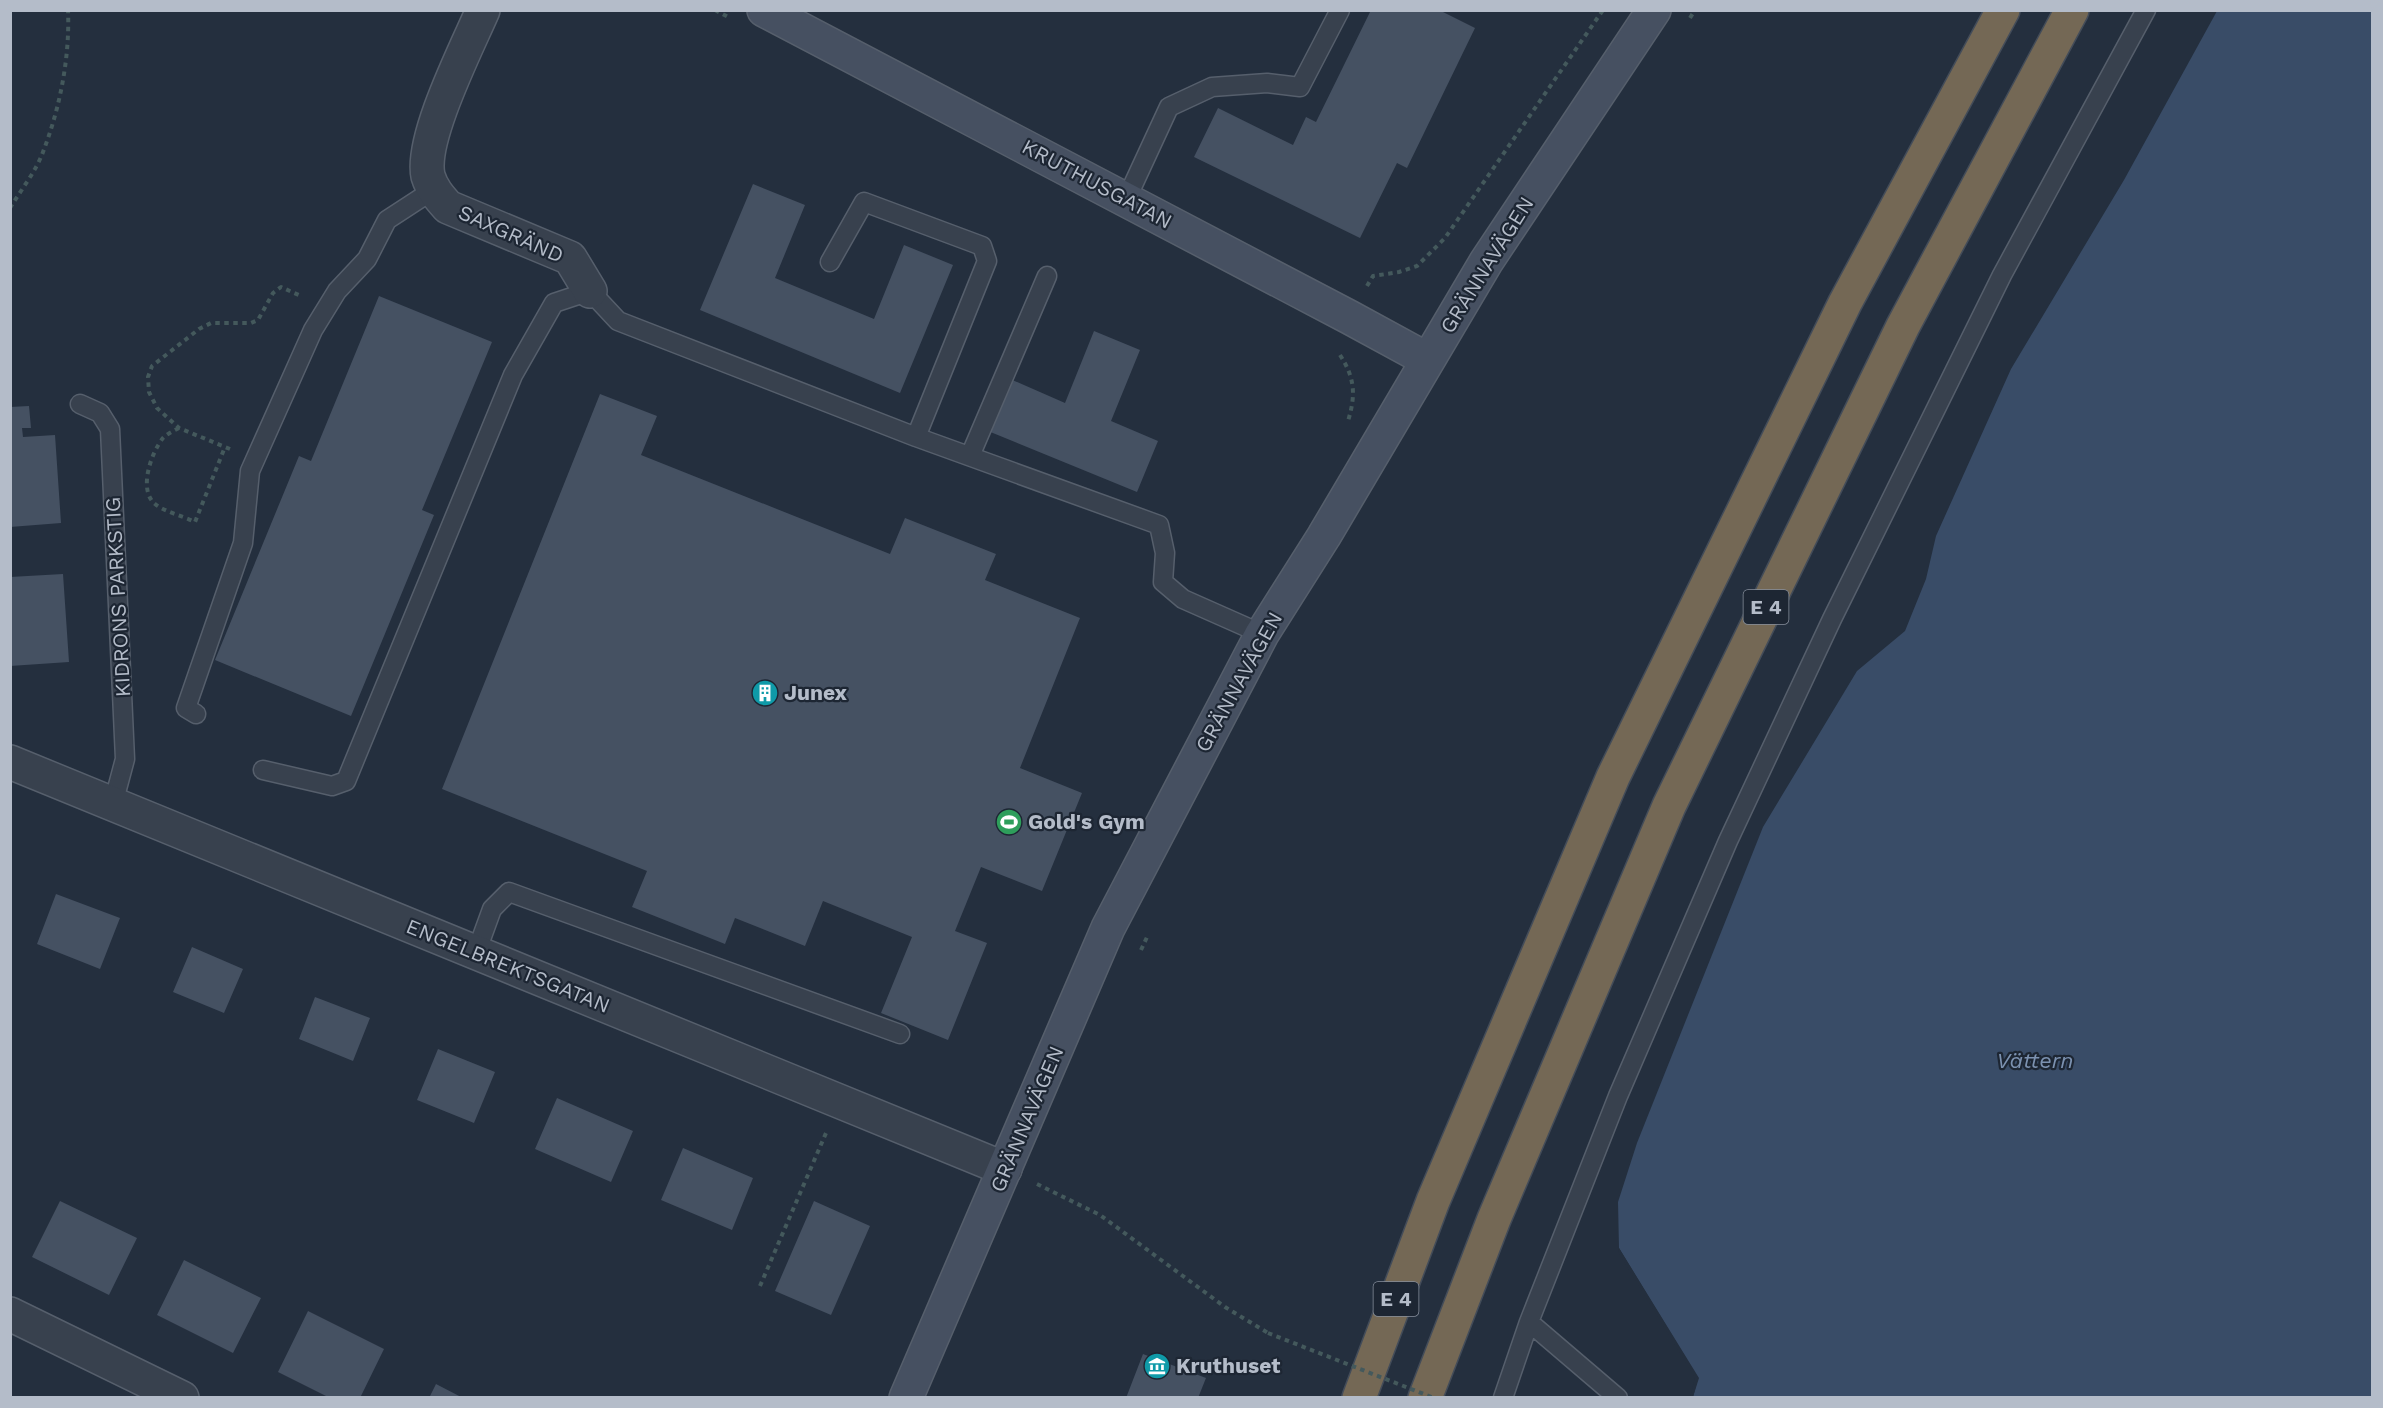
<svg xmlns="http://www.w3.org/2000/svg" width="2383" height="1408" font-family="'Work Sans',sans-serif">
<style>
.water{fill:#394c67}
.pier{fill:#242f3e}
.building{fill:#455162}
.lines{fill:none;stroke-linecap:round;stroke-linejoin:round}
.lane-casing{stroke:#565f6c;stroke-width:21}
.street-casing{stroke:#565f6c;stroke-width:36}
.secondary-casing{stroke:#565f6c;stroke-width:36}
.highway-casing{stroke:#434c59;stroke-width:36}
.path{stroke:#44595c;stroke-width:4;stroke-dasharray:4.5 4.5;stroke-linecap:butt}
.lane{stroke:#38414e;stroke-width:18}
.street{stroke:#38414e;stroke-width:33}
.secondary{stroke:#465061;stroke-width:33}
.highway{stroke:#746855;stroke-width:33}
.path-bridge{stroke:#44595c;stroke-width:4;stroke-dasharray:4.5 4.5;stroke-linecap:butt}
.labels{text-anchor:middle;stroke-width:4.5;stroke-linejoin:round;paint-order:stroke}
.shield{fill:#1d2633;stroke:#878f9c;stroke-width:1.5}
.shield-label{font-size:20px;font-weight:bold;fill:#b4bcc9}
.street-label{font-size:21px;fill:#b4bcc9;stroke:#1d2633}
.poi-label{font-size:21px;font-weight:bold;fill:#b4bcc9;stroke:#1d2633;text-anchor:start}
.water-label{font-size:22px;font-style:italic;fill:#7c92b1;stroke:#1d2633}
</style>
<rect width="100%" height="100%" fill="#242f3e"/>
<path class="water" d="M2217,11H2372V1397H1693L1698,1378L1619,1248L1618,1202L1637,1143L1763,827L1857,671L1905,631L1926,579L1936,536L2011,369L2124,180Z"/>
<path class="pier" d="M1619,1248L1699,1378L1693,1397H1690L1695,1378L1618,1252Z"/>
<path class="building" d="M1371,10H1439L1475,28L1407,168L1397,163L1360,238L1194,157L1218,108L1293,145L1306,117L1316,122Z
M753,184L805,205L775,278L874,319L904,245L953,265L900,393L700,310Z
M379,296L492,342L422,510L434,515L351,716L215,660L299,456L311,461Z
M1094,331L1140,350L1111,421L1158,441L1137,492L988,431L1010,379L1065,403Z
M600,394L657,416L641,455L890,554L905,518L996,554L985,580L1080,618L1020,768L1082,793L1042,891L981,867L955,931L987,943L948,1040L881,1013L912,937L823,901L805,946L735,918L725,944L632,907L647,871L442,789Z
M29,406L31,428H22L23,437L55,435L61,523L10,527V407Z
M63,574L69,662L10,666V577Z
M56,894L120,918L100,969L37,944Z
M192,947L243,969L224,1013L173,992Z
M315,997L370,1018L353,1061L299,1039Z
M438,1049L495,1072L474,1123L417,1100Z
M557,1098L633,1131L611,1182L535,1149Z
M683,1148L753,1178L732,1230L661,1200Z
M60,1201L137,1238L109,1295L32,1257Z
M814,1201L870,1226L831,1315L775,1291Z
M184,1260L261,1298L233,1353L157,1315Z
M308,1311L384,1349L360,1398H330L278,1372Z
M1143,1354L1206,1378L1198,1398H1126Z
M436,1384L463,1398H429Z"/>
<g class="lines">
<defs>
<path id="lane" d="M1126,200L1169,107L1212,87L1267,83L1300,87L1340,10
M830,262L864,202L982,246L987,261L916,437
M80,404L100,413L110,429L125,759L113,804
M970,456L1047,276
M196,714L186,708L243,543L250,471L313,330L337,291L367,259L387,220L433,190
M263,770L332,786L346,781L513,375L554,303L590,291L618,321L916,437L1159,525L1165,553L1163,582L1183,599L1262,634
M476,953L492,909L509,892L900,1034
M1529,1322L1618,1398
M1503,1398L1529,1322L1618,1096L1728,841L1832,619L2002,275L2146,10"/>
<path id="street" d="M483,10C467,47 420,139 428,176C432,189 439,197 448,207L570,258L590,291
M10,762L1005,1169
M10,1314L182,1398"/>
<path id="secondary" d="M764,10L1349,317L1428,360
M906,1398L1108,928L1262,634L1324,536L1486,262L1654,10"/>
<path id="highway" d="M1359,1398L1433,1201L1613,777L1845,303L2003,10
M1425,1398L1494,1219L1669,806L1903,326L2072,10"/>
</defs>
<use href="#lane" class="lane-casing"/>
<use href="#street" class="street-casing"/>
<use href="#secondary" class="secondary-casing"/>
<use href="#highway" class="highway-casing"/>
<path class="path" d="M715,10L730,18
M1690,18L1695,10
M10,208C21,190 36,171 43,152C60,108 70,57 68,10
M1367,286L1373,276L1399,272L1417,266L1445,238L1603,10
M1340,355C1355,378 1356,395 1348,421
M179,428C173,431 167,434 163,438C151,453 138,490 155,504C165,512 183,516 195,522L225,447
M230,449L179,428L157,408L149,392L148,377L152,366L199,329L211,323H251L258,320L273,293L281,287L301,296
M1141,950L1148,935
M1037,1184L1100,1215L1225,1307L1268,1333
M760,1286L826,1133"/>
<use href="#lane" class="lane"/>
<use href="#street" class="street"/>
<use href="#secondary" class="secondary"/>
<use href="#highway" class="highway"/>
<path class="path-bridge" d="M1268,1333L1434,1398"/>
</g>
<defs>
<symbol id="building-disc" viewBox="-11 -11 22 22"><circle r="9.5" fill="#0f9aa8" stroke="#1d2633"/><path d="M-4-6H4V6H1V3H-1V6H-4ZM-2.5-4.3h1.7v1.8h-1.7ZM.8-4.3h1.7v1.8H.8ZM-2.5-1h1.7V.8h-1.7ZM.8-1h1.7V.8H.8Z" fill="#fff"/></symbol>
<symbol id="stadium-disc" viewBox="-11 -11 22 22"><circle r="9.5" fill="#2e9e5b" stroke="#1d2633"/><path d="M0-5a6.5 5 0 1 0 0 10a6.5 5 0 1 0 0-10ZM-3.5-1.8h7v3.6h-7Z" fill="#fff"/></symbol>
<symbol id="museum-disc" viewBox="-11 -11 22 22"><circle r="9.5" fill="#0f9aa8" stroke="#1d2633"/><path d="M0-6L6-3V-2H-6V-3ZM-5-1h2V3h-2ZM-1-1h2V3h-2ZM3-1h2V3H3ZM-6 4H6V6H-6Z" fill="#fff"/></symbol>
</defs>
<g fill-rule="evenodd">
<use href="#building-disc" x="750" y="678" width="30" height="30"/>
<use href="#stadium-disc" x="994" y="807" width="30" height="30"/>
<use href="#museum-disc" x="1142" y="1351" width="30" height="30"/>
</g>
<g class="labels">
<g class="shield">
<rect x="1743.5" y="590" width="45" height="34" rx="4.5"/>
<rect x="1373.5" y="1282" width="45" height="34" rx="4.5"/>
</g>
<g class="shield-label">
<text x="1766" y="614">E 4</text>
<text x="1396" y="1306">E 4</text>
</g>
<g class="street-label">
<text transform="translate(1097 184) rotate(28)" y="7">KRUTHUSGATAN</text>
<text transform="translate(511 234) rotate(24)" y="7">SAXGRÄND</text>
<text transform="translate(1487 265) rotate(-58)" y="7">GRÄNNAVÄGEN</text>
<text transform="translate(118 597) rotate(-93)" y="7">KIDRONS PARKSTIG</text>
<text transform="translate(1239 682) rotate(-61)" y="7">GRÄNNAVÄGEN</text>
<text transform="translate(508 966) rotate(22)" y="7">ENGELBREKTSGATAN</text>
<text transform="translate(1027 1119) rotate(-67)" y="7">GRÄNNAVÄGEN</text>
</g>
<g class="poi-label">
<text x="784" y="700">Junex</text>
<text x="1028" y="829">Gold's Gym</text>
<text x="1176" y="1373">Kruthuset</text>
</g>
<g class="water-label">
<text x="2035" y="1068">Vättern</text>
</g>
</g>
<rect width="2383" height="1408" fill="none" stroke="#b4bcc9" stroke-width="24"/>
</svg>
